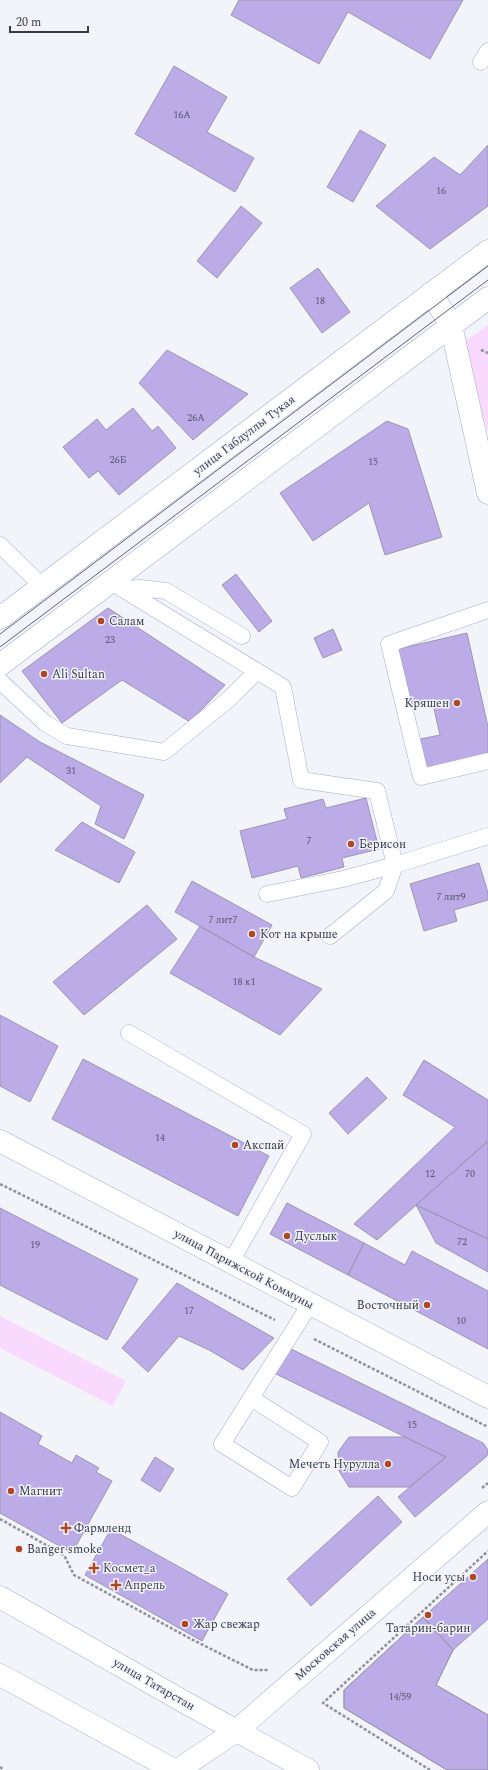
<svg xmlns="http://www.w3.org/2000/svg" width="488" height="1770" font-family="Spectral,serif">
<style>
.green{fill:#f9d9fd}
.building{fill:#bbabe6;stroke:#9d96b3}
.lines{fill:none;stroke-linecap:round;stroke-linejoin:round}
.lane-casing{stroke:#a3adca;stroke-width:17}
.street-casing{stroke:#a3adca;stroke-width:23}
.secondary-casing{stroke:#a3adca;stroke-width:23}
.path{stroke:#8e919a;stroke-width:2.5;stroke-dasharray:3 2;stroke-linecap:butt}
.lane{stroke:#fff;stroke-width:16}
.street{stroke:#fff;stroke-width:22}
.secondary{stroke:#fff;stroke-width:22}
.tram{stroke:#61646f;stroke-width:1}
.poi-dot{fill:#ae4722;stroke:#f2f4fa;stroke-width:1.5}
.labels{text-anchor:middle;stroke-width:3;stroke-linejoin:round;paint-order:stroke}
.number-label{font-size:10px;fill:#57566e}
.street-label{font-size:12px;fill:#363a46;stroke:#f2f4fa}
.poi-label{font-size:12px;fill:#363a46;stroke:#f2f4fa;text-anchor:start}
</style>
<rect width="100%" height="100%" fill="#f2f4fa"/>
<path class="green" d="M488,325V430L487,431L464,342Z
M0,1316L126,1381L113,1406L0,1348Z"/>
<path class="building" d="M239,0H463L430,59L348,12L319,64L231,15Z
M174,66L227,97L207,132L254,158L235,192L135,134Z
M360,130L386,145L353,202L327,187Z
M488,145V206L430,249L376,206L434,157L460,175Z
M241,206L262,223L217,278L197,261Z
M318,268L350,312L322,333L290,288Z
M167,350L248,394L193,440L139,383Z
M133,408L152,431L158,426L176,448L119,495L98,471L89,478L63,447L97,419L106,430Z
M387,421L408,429L442,537L385,555L369,503L313,541L280,493Z
M236,574L272,621L259,632L222,585Z
M108,608L225,685L190,722L122,680L62,723L22,671Z
M333,629L342,650L323,658L314,638Z
M467,633L488,727V755L427,770L420,739L440,735L432,700L412,705L398,649Z
M0,715L40,742L144,795L124,839L95,824L101,806L27,757L0,783Z
M366,798L379,849L342,858L344,867L301,878L298,866L252,878L240,831L287,819L284,809L323,799L326,808Z
M82,822L135,852L119,883L55,850Z
M479,863L488,893V900L454,910L457,921L424,931L410,884Z
M192,881L272,925L254,957L175,912Z
M147,905L177,939L84,1015L53,982Z
M200,926L254,957L322,989L280,1035L170,973Z
M0,1015L58,1046L30,1102L0,1086Z
M83,1059L269,1156L238,1216L52,1119Z
M424,1060L488,1100V1141L377,1240L354,1224L455,1127L403,1095Z
M367,1077L387,1098L348,1134L329,1113Z
M488,1141V1239L416,1205Z
M287,1203L364,1243L348,1275L270,1234Z
M416,1205L488,1239V1272L436,1243Z
M0,1208L138,1279L107,1340L0,1285Z
M364,1243L405,1265L412,1251L488,1291V1349L348,1275Z
M177,1283L274,1338L243,1370L209,1350L179,1336L148,1372L122,1348Z
M285,1346L483,1443L488,1450L487,1456L415,1517L398,1497L446,1457L272,1372Z
M0,1412L42,1436L38,1444L72,1463L76,1455L99,1468L96,1472L112,1481L72,1553L0,1513Z
M349,1437H405L446,1457L409,1487H349L339,1471L338,1452Z
M155,1457L174,1469L160,1492L141,1480Z
M378,1496L402,1522L311,1606L287,1579Z
M111,1529L228,1594L202,1641L85,1575Z
M488,1559V1619L453,1650L423,1617Z
M423,1617L453,1650L436,1685L488,1715V1770H447L344,1708V1690Z
M423,1617L453,1650L436,1685L488,1715V1770H447L344,1708V1690Z"/>
<g class="lines">
<defs>
<path id="lane" d="M481,62L488,51
M0,545L42,586
M111,582L283,687L301,780L377,791L395,865L488,836
M122,589L141,588L166,591L242,636
M488,610L389,644L421,777L488,761
M0,681L45,723L67,736L164,752L229,699L257,671
M267,894L343,879L395,865
M330,936L386,891L395,865
M129,1033L303,1134L231,1262
M251,1398L222,1444L292,1488L320,1442L251,1398L310,1304"/>
<path id="street" d="M431,293L451,325L488,493
M0,618L488,251
M0,665L488,298
M0,1141L488,1397"/>
<path id="secondary" d="M0,1597L186,1703L308,1770
M0,1675L174,1770
M178,1770L236,1731L488,1512"/>
</defs>
<use href="#lane" class="lane-casing"/>
<use href="#street" class="street-casing"/>
<use href="#secondary" class="secondary-casing"/>
<path class="path" d="M481,350L488,353
M0,1184L275,1320
M314,1339L488,1427
M482,1488L488,1483
M0,1519L64,1555L74,1575L191,1639L253,1670H268
M0,1767L4,1770
M430,1770L323,1703L488,1551"/>
<use href="#lane" class="lane"/>
<use href="#street" class="street"/>
<use href="#secondary" class="secondary"/>
<path class="tram" d="M0,634L488,266
M0,647L488,280"/>
</g>
<g class="poi-dot">
<circle cx="101" cy="621" r="4"/>
<circle cx="44" cy="674" r="4"/>
<circle cx="457" cy="703" r="4"/>
<circle cx="351" cy="844" r="4"/>
<circle cx="252" cy="934" r="4"/>
<circle cx="235" cy="1145" r="4"/>
<circle cx="287" cy="1236" r="4"/>
<circle cx="427" cy="1305" r="4"/>
<circle cx="388" cy="1464" r="4"/>
<circle cx="11" cy="1491" r="4"/>
<path d="M64 1522h4v4h4v4h-4v4h-4v-4h-4v-4h4z"/>
<circle cx="19" cy="1549" r="4"/>
<path d="M92 1562h4v4h4v4h-4v4h-4v-4h-4v-4h4z"/>
<circle cx="473" cy="1577" r="4"/>
<path d="M114 1579h4v4h4v4h-4v4h-4v-4h-4v-4h4z"/>
<circle cx="428" cy="1615" r="4"/>
<circle cx="185" cy="1624" r="4"/>
</g>
<g class="labels">
<g class="number-label">
<text x="182" y="118">16А</text>
<text x="441" y="194">16</text>
<text x="320" y="304">18</text>
<text x="196" y="421">26А</text>
<text x="118" y="463">26Б</text>
<text x="373" y="465">15</text>
<text x="110" y="643">23</text>
<text x="71" y="774">31</text>
<text x="309" y="844">7</text>
<text x="451" y="900">7 лит9</text>
<text x="223" y="923">7 лит7</text>
<text x="244" y="985">18 к1</text>
<text x="160" y="1141">14</text>
<text x="430" y="1177">12</text>
<text x="470" y="1177">70</text>
<text x="462" y="1245">72</text>
<text x="35" y="1248">19</text>
<text x="189" y="1314">17</text>
<text x="461" y="1324">10</text>
<text x="412" y="1428">15</text>
<text x="400" y="1700">14/59</text>
</g>
<g class="street-label">
<text transform="translate(244 435) rotate(-37)" y="4">улица Габдуллы Тукая</text>
<text transform="translate(244 1269) rotate(28)" y="4">улица Парижской Коммуны</text>
<text transform="translate(335 1644) rotate(-41)" y="4">Московская улица</text>
<text transform="translate(154 1684) rotate(30)" y="4">улица Татарстан</text>
</g>
<g class="poi-label">
<text x="109" y="625">Салам</text>
<text x="52" y="678">Ali Sultan</text>
<text x="449" y="707" text-anchor="end">Кряшен</text>
<text x="359" y="848">Берисон</text>
<text x="260" y="938">Кот на крыше</text>
<text x="243" y="1149">Акспай</text>
<text x="295" y="1240">Дуслык</text>
<text x="419" y="1309" text-anchor="end">Восточный</text>
<text x="380" y="1468" text-anchor="end">Мечеть Нурулла</text>
<text x="19" y="1495">Магнит</text>
<text x="74" y="1532">Фармленд</text>
<text x="27" y="1553">Banger smoke</text>
<text x="103" y="1572">Космет_а</text>
<text x="465" y="1581" text-anchor="end">Носи усы</text>
<text x="124" y="1589">Апрель</text>
<text x="193" y="1628">Жар свежар</text>
<text x="428" y="1632" text-anchor="middle">Татарин-барин</text>
</g>
</g>
<path d="M10 26v6h78v-6" fill="none" stroke="#363a46" stroke-width="2"/>
<text x="16" y="26" font-size="12" fill="#363a46" stroke="#f2f4fa" stroke-width="3" paint-order="stroke">20 m</text>
</svg>
